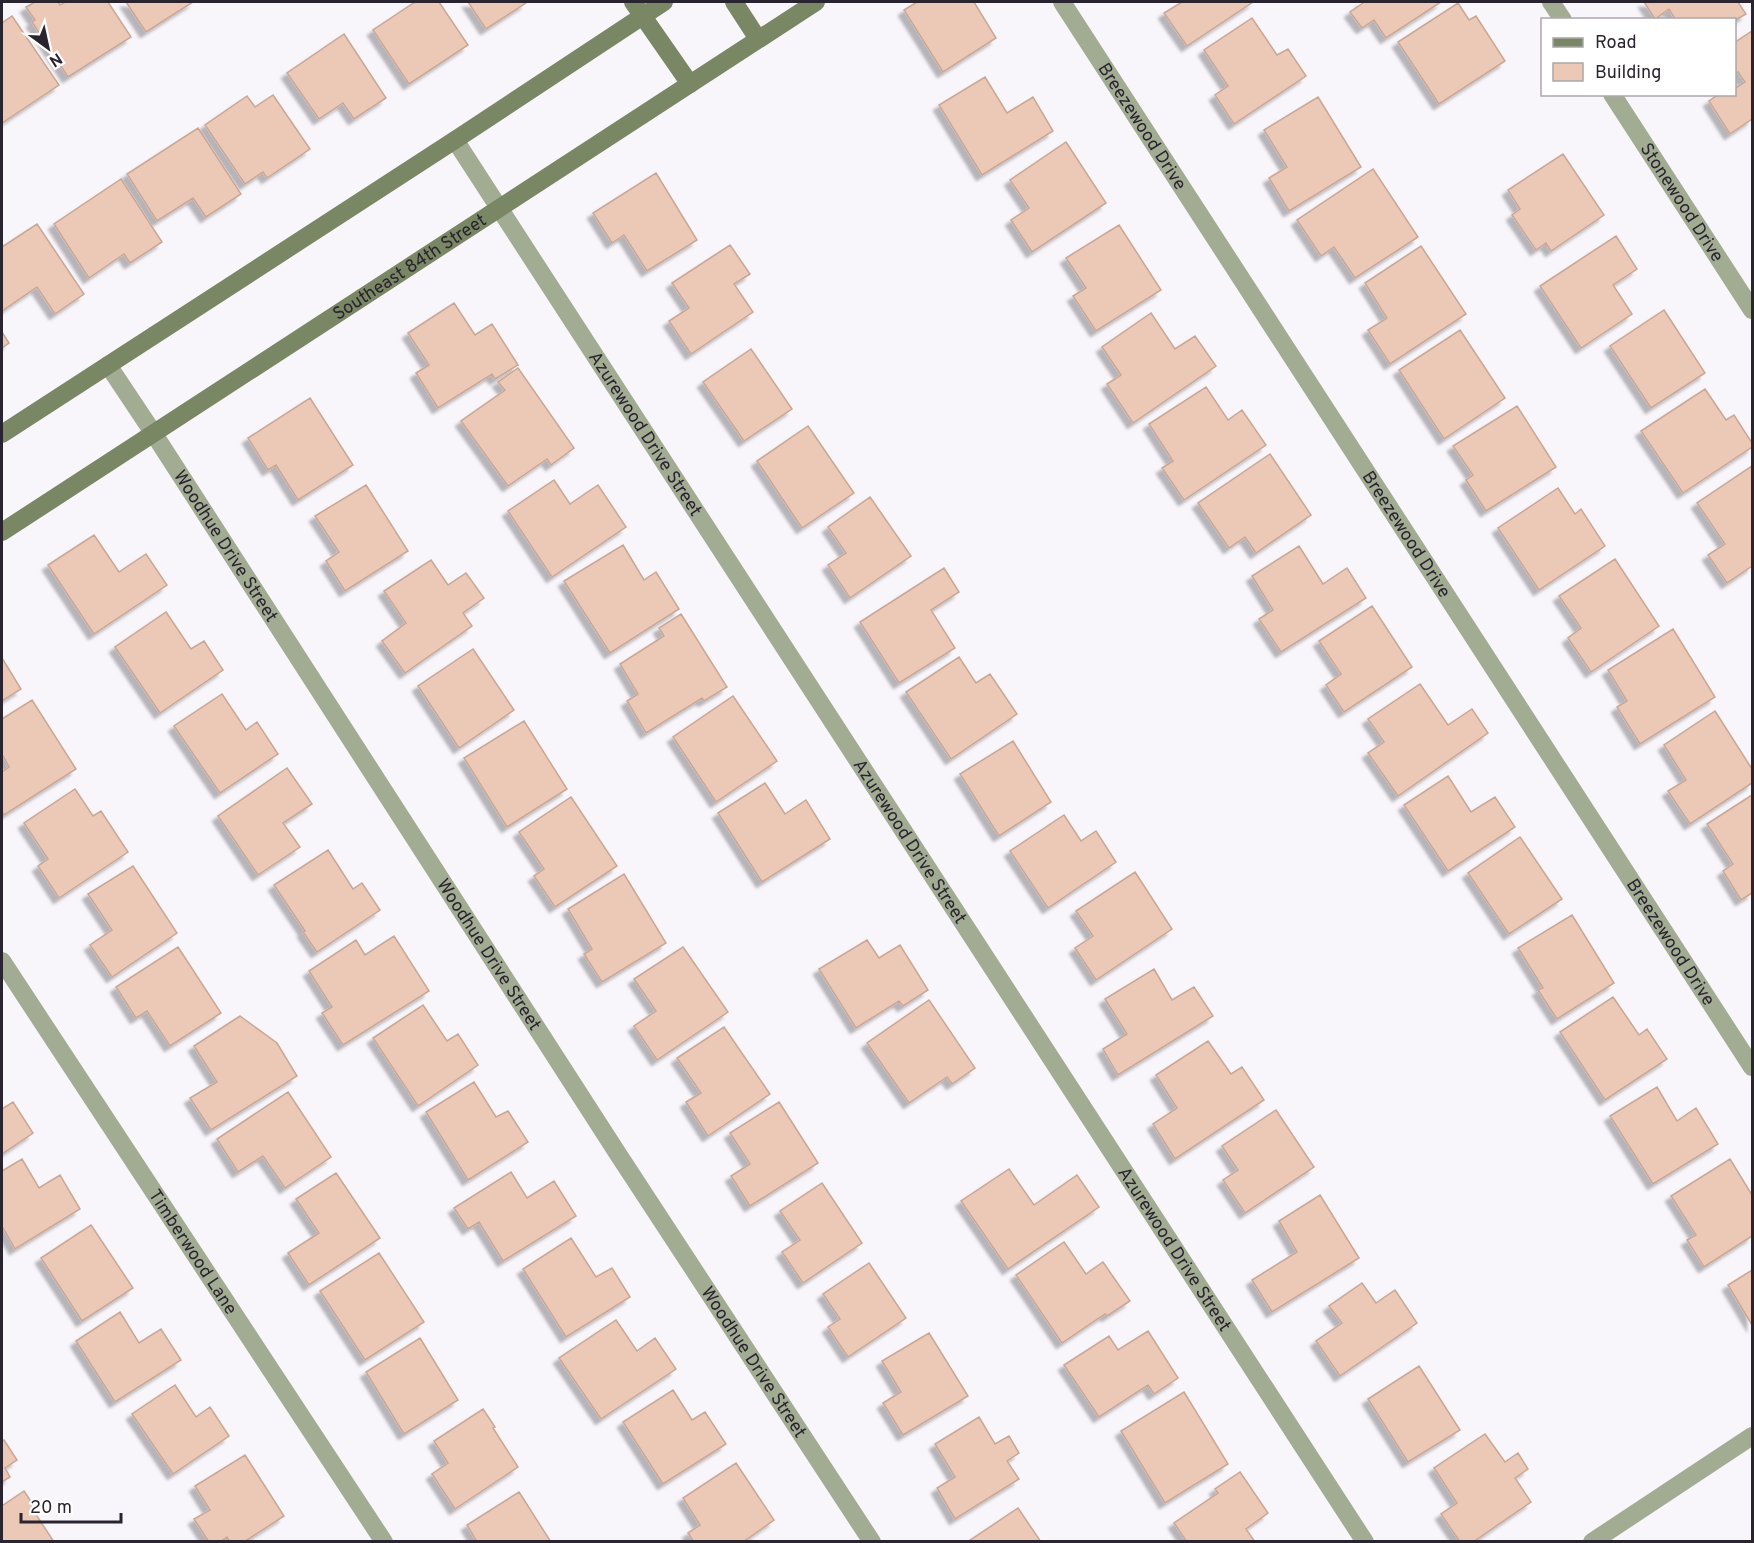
<svg xmlns="http://www.w3.org/2000/svg" width="1754" height="1543" font-family="Overpass,sans-serif">
<style>
.building{fill:#ecc8b6;stroke:#caa795;stroke-width:1.5;filter:url(#shadow)}
.lines{fill:none;stroke-linecap:round;stroke-linejoin:round}
.street{stroke:#a2ac93;stroke-width:18}
.secondary{stroke:#7a8764;stroke-width:18}
.labels{text-anchor:middle;stroke-width:5;stroke-linejoin:round;paint-order:stroke}
.street-label{font-size:18px;fill:#2a2430;stroke:#fff}
</style>
<defs>
<filter id="shadow"><feDropShadow dx="-5.5" dy="5.5" stdDeviation="1.5" flood-color="#0004"/></filter>
</defs>
<rect width="100%" height="100%" fill="#f8f5fb"/>
<path class="building" d="M35,2H58L60,5L65,2H108L131,37L68,77L32,22L35,20L26,7Z
M126,2H193L146,32Z
M415,2H439L468,45L409,84L373,30Z
M468,2H525L526,3L486,29Z
M917,2H974L996,38L943,72L904,10Z
M1182,2H1253L1187,46L1164,13Z
M1362,2H1441L1386,38L1374,20L1362,28L1350,12L1363,3Z
M1644,2H1738L1746,14L1734,21V20H1670L1674,17L1669,9L1655,19Z
M1458,3L1469,20L1476,16L1505,61L1439,104L1398,42Z
M12,16L59,85L2,123V23Z
M1252,18L1277,55L1288,49L1306,76L1234,124L1215,95L1228,86L1204,50Z
M1752,31V119L1730,134L1709,101L1719,94H1734V89L1745,82L1738,72L1734,74V43Z
M344,34L386,98L354,119L343,103L319,119L287,73Z
M985,77L1007,113L1033,97L1053,131L982,175L939,105Z
M273,95L310,149L267,178L263,172L245,184L205,125L247,96L255,107Z
M1318,97L1361,167L1289,211L1269,178L1287,167L1264,130Z
M198,128L241,194L206,217L193,198L157,221L127,174Z
M1066,142L1106,203L1032,252L1011,220L1029,208L1010,180Z
M1563,154L1604,215L1551,251L1546,243L1536,250L1512,215L1520,209L1508,190Z
M1373,169L1418,237L1355,278L1334,247L1321,256L1297,220Z
M656,173L697,240L647,271L624,235L612,243L593,213Z
M121,179L162,242L130,263L124,254L89,278L54,224Z
M37,224L84,294L55,314L37,287L2,311V247Z
M1119,225L1161,290L1096,331L1073,296L1086,288L1066,258Z
M1616,236L1637,269L1613,285L1632,314L1581,348L1540,286Z
M730,245L750,274L734,284L753,312L691,354L669,321L689,308L672,283Z
M1421,246L1466,314L1390,364L1368,330L1387,318L1365,283Z
M454,303L475,335L492,324L518,365L495,379L492,374L438,408L416,373L429,365L408,333Z
M1664,310L1705,373L1651,408L1610,346Z
M1151,313L1175,349L1195,336L1216,366L1133,423L1107,384L1121,375L1102,347Z
M1460,330L1505,398L1444,439L1399,370Z
M2,332L9,343L2,348Z
M751,349L792,409L744,441L703,382Z
M518,368L574,448L551,465L547,459L508,486L461,421L505,390L498,382Z
M1206,387L1228,420L1242,410L1266,445L1184,500L1162,468L1173,461L1149,424Z
M1705,389L1726,420L1734,415L1752,443V447L1683,493L1641,431Z
M310,398L353,465L298,500L276,465L268,470L248,438Z
M1517,406L1556,467L1486,511L1466,480L1473,475L1453,446Z
M808,426L854,493L802,528L757,461Z
M1270,454L1311,515L1256,553L1245,537L1229,548L1198,503Z
M1752,466V566L1727,583L1708,555L1725,544L1697,503Z
M554,480L570,504L598,485L626,527L552,577L508,511Z
M366,485L408,551L345,591L326,561L339,552L315,516Z
M1558,488L1575,514L1581,509L1605,546L1539,590L1498,528Z
M870,497L911,556L850,598L828,565L846,553L828,527Z
M94,535L119,572L146,554L167,585L94,634L48,565Z
M623,545L644,580L656,572L679,609L610,653L564,581Z
M1299,546L1323,584L1347,568L1366,598L1281,652L1259,619L1273,610L1252,576Z
M1615,559L1659,626L1591,672L1568,638L1581,628L1559,596Z
M431,560L448,585L466,573L484,598L463,613L472,626L405,673L382,641L406,623L384,591Z
M944,568L959,592L931,610L955,648L899,683L860,622Z
M1372,606L1412,667L1344,712L1326,685L1341,674L1319,641Z
M166,612L191,649L204,641L223,670L160,713L115,647Z
M681,614L727,687L704,701L702,698L646,733L627,701L638,694L620,664L664,636L659,628Z
M1673,629L1715,697L1640,744L1617,707L1627,701L1608,670Z
M473,649L514,710L459,748L418,686Z
M959,657L976,683L990,674L1017,714L951,759L906,692Z
M2,658L21,689L2,701Z
M1420,684L1448,725L1472,709L1488,733L1398,796L1368,753L1384,742L1368,719Z
M222,694L246,730L257,722L278,754L220,793L174,726Z
M733,696L777,761L716,802L673,737Z
M32,700L76,769L4,815L2,811V772L9,767L2,754V719Z
M1715,711L1752,769V783L1690,824L1668,791L1686,780L1664,745Z
M524,721L567,789L507,827L464,758Z
M1013,741L1051,802L999,836L960,774Z
M287,768L312,804L283,823L300,847L258,875L218,816Z
M1448,776L1471,812L1495,797L1515,827L1448,871L1404,805Z
M765,783L785,814L806,800L830,839L762,882L718,813Z
M75,789L93,816L101,811L128,852L59,898L38,866L48,859L24,823Z
M1752,795V893L1741,900L1723,871L1733,864L1707,824Z
M571,797L617,866L555,907L534,876L544,869L519,832Z
M1064,815L1081,841L1096,831L1116,862L1048,908L1010,851Z
M1520,837L1562,899L1509,934L1468,873Z
M328,850L353,889L362,883L380,910L317,952L303,932L305,931L274,885Z
M133,866L177,933L112,977L90,945L112,930L88,894Z
M1135,872L1172,929L1096,980L1075,948L1093,936L1076,911Z
M624,874L666,943L602,982L584,954L592,949L568,909Z
M1572,915L1614,983L1557,1019L1538,990L1543,988L1518,948Z
M394,936L429,991L343,1045L322,1013L332,1007L309,971L356,940L365,955Z
M867,940L879,958L900,945L928,990L903,1006L899,1001L856,1028L819,969Z
M178,947L221,1013L170,1046L147,1011L136,1018L116,987Z
M683,947L728,1012L657,1060L634,1026L656,1011L634,979Z
M1154,969L1172,1000L1194,987L1213,1016L1118,1075L1103,1049L1127,1034L1105,999Z
M1613,997L1639,1035L1647,1029L1667,1059L1605,1100L1560,1032Z
M929,1000L975,1068L952,1084L947,1077L909,1103L867,1043Z
M423,1005L447,1041L458,1034L478,1065L418,1106L373,1038Z
M240,1016L277,1043L297,1076L211,1130L190,1098L217,1082L194,1046Z
M724,1027L770,1094L708,1136L686,1102L701,1093L677,1058Z
M1208,1041L1231,1074L1242,1067L1264,1100L1175,1159L1153,1124L1177,1108L1156,1075Z
M474,1082L496,1117L508,1111L528,1142L468,1180L426,1112Z
M1657,1087L1677,1121L1696,1108L1718,1144L1653,1184L1610,1116Z
M288,1092L331,1157L285,1188L263,1156L238,1172L217,1139Z
M13,1102L33,1133L2,1154V1109Z
M779,1102L818,1163L750,1206L731,1176L750,1164L730,1133Z
M1276,1110L1314,1167L1245,1213L1223,1180L1238,1170L1222,1146Z
M22,1159L39,1188L60,1175L80,1209L15,1249L2,1226V1171Z
M1730,1159L1752,1195V1236L1704,1267L1687,1240L1696,1235L1671,1196Z
M1009,1169L1034,1205L1077,1175L1099,1207L1008,1269L961,1201Z
M511,1172L527,1198L554,1181L576,1216L503,1261L479,1222L468,1229L454,1208Z
M336,1173L380,1238L309,1285L288,1253L319,1233L296,1199Z
M822,1183L862,1243L803,1283L782,1252L800,1240L780,1211Z
M1320,1195L1359,1258L1272,1312L1252,1280L1297,1252L1279,1221Z
M91,1225L133,1288L82,1321L41,1258Z
M571,1238L596,1277L612,1268L630,1297L566,1337L523,1269Z
M1064,1242L1086,1274L1103,1262L1130,1301L1107,1316L1105,1314L1062,1343L1016,1275Z
M379,1253L424,1322L365,1360L320,1291Z
M869,1263L906,1318L848,1357L828,1327L840,1319L823,1294Z
M1752,1270V1325L1728,1285Z
M1362,1283L1376,1303L1395,1290L1417,1323L1340,1376L1316,1341L1342,1323L1329,1306Z
M120,1312L139,1343L161,1329L181,1360L115,1402L76,1341Z
M616,1320L637,1351L655,1338L676,1369L601,1419L559,1358Z
M1148,1331L1178,1378L1154,1394L1148,1385L1099,1417L1064,1365L1109,1336L1118,1350Z
M929,1333L968,1396L903,1435L883,1403L901,1392L882,1361Z
M420,1338L458,1400L404,1434L366,1372Z
M1419,1366L1460,1430L1408,1462L1368,1399Z
M175,1385L196,1417L210,1407L229,1436L173,1474L132,1414Z
M673,1390L692,1420L705,1412L726,1444L663,1484L623,1422Z
M1184,1392L1228,1464L1165,1503L1121,1431Z
M483,1409L495,1427L493,1428L518,1467L455,1509L432,1474L448,1463L434,1441Z
M979,1417L995,1444L1009,1436L1019,1453L1007,1461L1019,1479L955,1519L937,1488L955,1477L935,1444Z
M1485,1434L1505,1462L1518,1453L1528,1469L1515,1478L1531,1502L1473,1542H1460L1441,1514L1457,1503L1434,1468Z
M4,1440L17,1460L5,1468L10,1477L2,1482V1441Z
M245,1455L284,1516L244,1542H230L227,1537L220,1542H209L194,1519L210,1510L195,1486Z
M736,1463L774,1520L743,1542H694L688,1533L700,1525L683,1498Z
M1240,1472L1268,1513L1246,1529L1255,1542H1187L1174,1523L1218,1493L1215,1489Z
M24,1491L38,1512L35,1513L54,1542H2V1506Z
M519,1492L551,1542H477L467,1525Z
M1018,1508L1041,1542H969V1541Z"/>
<g class="lines">
<g class="street">
<path id="s1" d="M1062,2L1752,1067"/>
<path d="M1551,2L1563,20"/>
<path id="s2" d="M1612,94L1752,310"/>
<path id="s3" d="M455,140L1365,1542"/>
<path id="s4" d="M108,365L154,434L618,1154L872,1542"/>
<path id="s5" d="M2,961L384,1542"/>
<path d="M1592,1542L1752,1436"/>
</g>
<g class="secondary">
<path d="M633,2L690,84"/>
<path d="M734,2L758,39"/>
<path d="M2,434L455,140L664,2"/>
<path id="s6" d="M2,532L816,2"/>
</g>
</g>
<g class="labels">
<g class="street-label">
<text dy="6" stroke="none"><textPath href="#s1" startOffset="148">Breezewood Drive</textPath></text>
<text dy="6" stroke="none"><textPath href="#s2" startOffset="129">Stonewood Drive</textPath></text>
<text dy="6" stroke="none"><textPath href="#s6" startOffset="486">Southeast 84th Street</textPath></text>
<text dy="6" stroke="none"><textPath href="#s3" startOffset="350">Azurewood Drive Street</textPath></text>
<text dy="6" stroke="none"><textPath href="#s1" startOffset="634">Breezewood Drive</textPath></text>
<text dy="6" stroke="none"><textPath href="#s4" startOffset="216">Woodhue Drive Street</textPath></text>
<text dy="6" stroke="none"><textPath href="#s3" startOffset="836">Azurewood Drive Street</textPath></text>
<text dy="6" stroke="none"><textPath href="#s1" startOffset="1120">Breezewood Drive</textPath></text>
<text dy="6" stroke="none"><textPath href="#s4" startOffset="702">Woodhue Drive Street</textPath></text>
<text dy="6" stroke="none"><textPath href="#s3" startOffset="1322">Azurewood Drive Street</textPath></text>
<text dy="6" stroke="none"><textPath href="#s5" startOffset="348">Timberwood Lane</textPath></text>
<text dy="6" stroke="none"><textPath href="#s4" startOffset="1188">Woodhue Drive Street</textPath></text>
</g>
</g>
<rect width="1754" height="1543" fill="none" stroke="#2a2430" stroke-width="6"/>
<rect x="1541" y="18" width="195" height="78" fill="#ffffff" stroke="#aaa7ac" stroke-width="1.5"/>
<rect x="1553" y="38" width="30" height="9" fill="#7a8764" stroke="#aaa7ac" stroke-width="1.5"/>
<text x="1595" y="48" font-size="18" fill="#2a2430">Road</text>
<rect x="1553" y="63" width="30" height="18" fill="#ecc8b6" stroke="#aaa7ac" stroke-width="1.5"/>
<text x="1595" y="78" font-size="18" fill="#2a2430">Building</text>
<g transform="translate(48 48) rotate(147)" stroke="#ffffff" stroke-width="4.5" paint-order="stroke">
<path d="M0-4.5L10 22L0 15L-10 22Z" fill="#2a2430"/>
<text y="-9" font-size="16" font-weight="bold" text-anchor="middle" fill="#2a2430">N</text>
</g>
<path d="M21 1513v9h100v-9" fill="none" stroke="#2a2430" stroke-width="3"/>
<text x="30" y="1513" font-size="18" fill="#2a2430" stroke="#ffffff" stroke-width="4.5" paint-order="stroke">20 m</text>
</svg>
